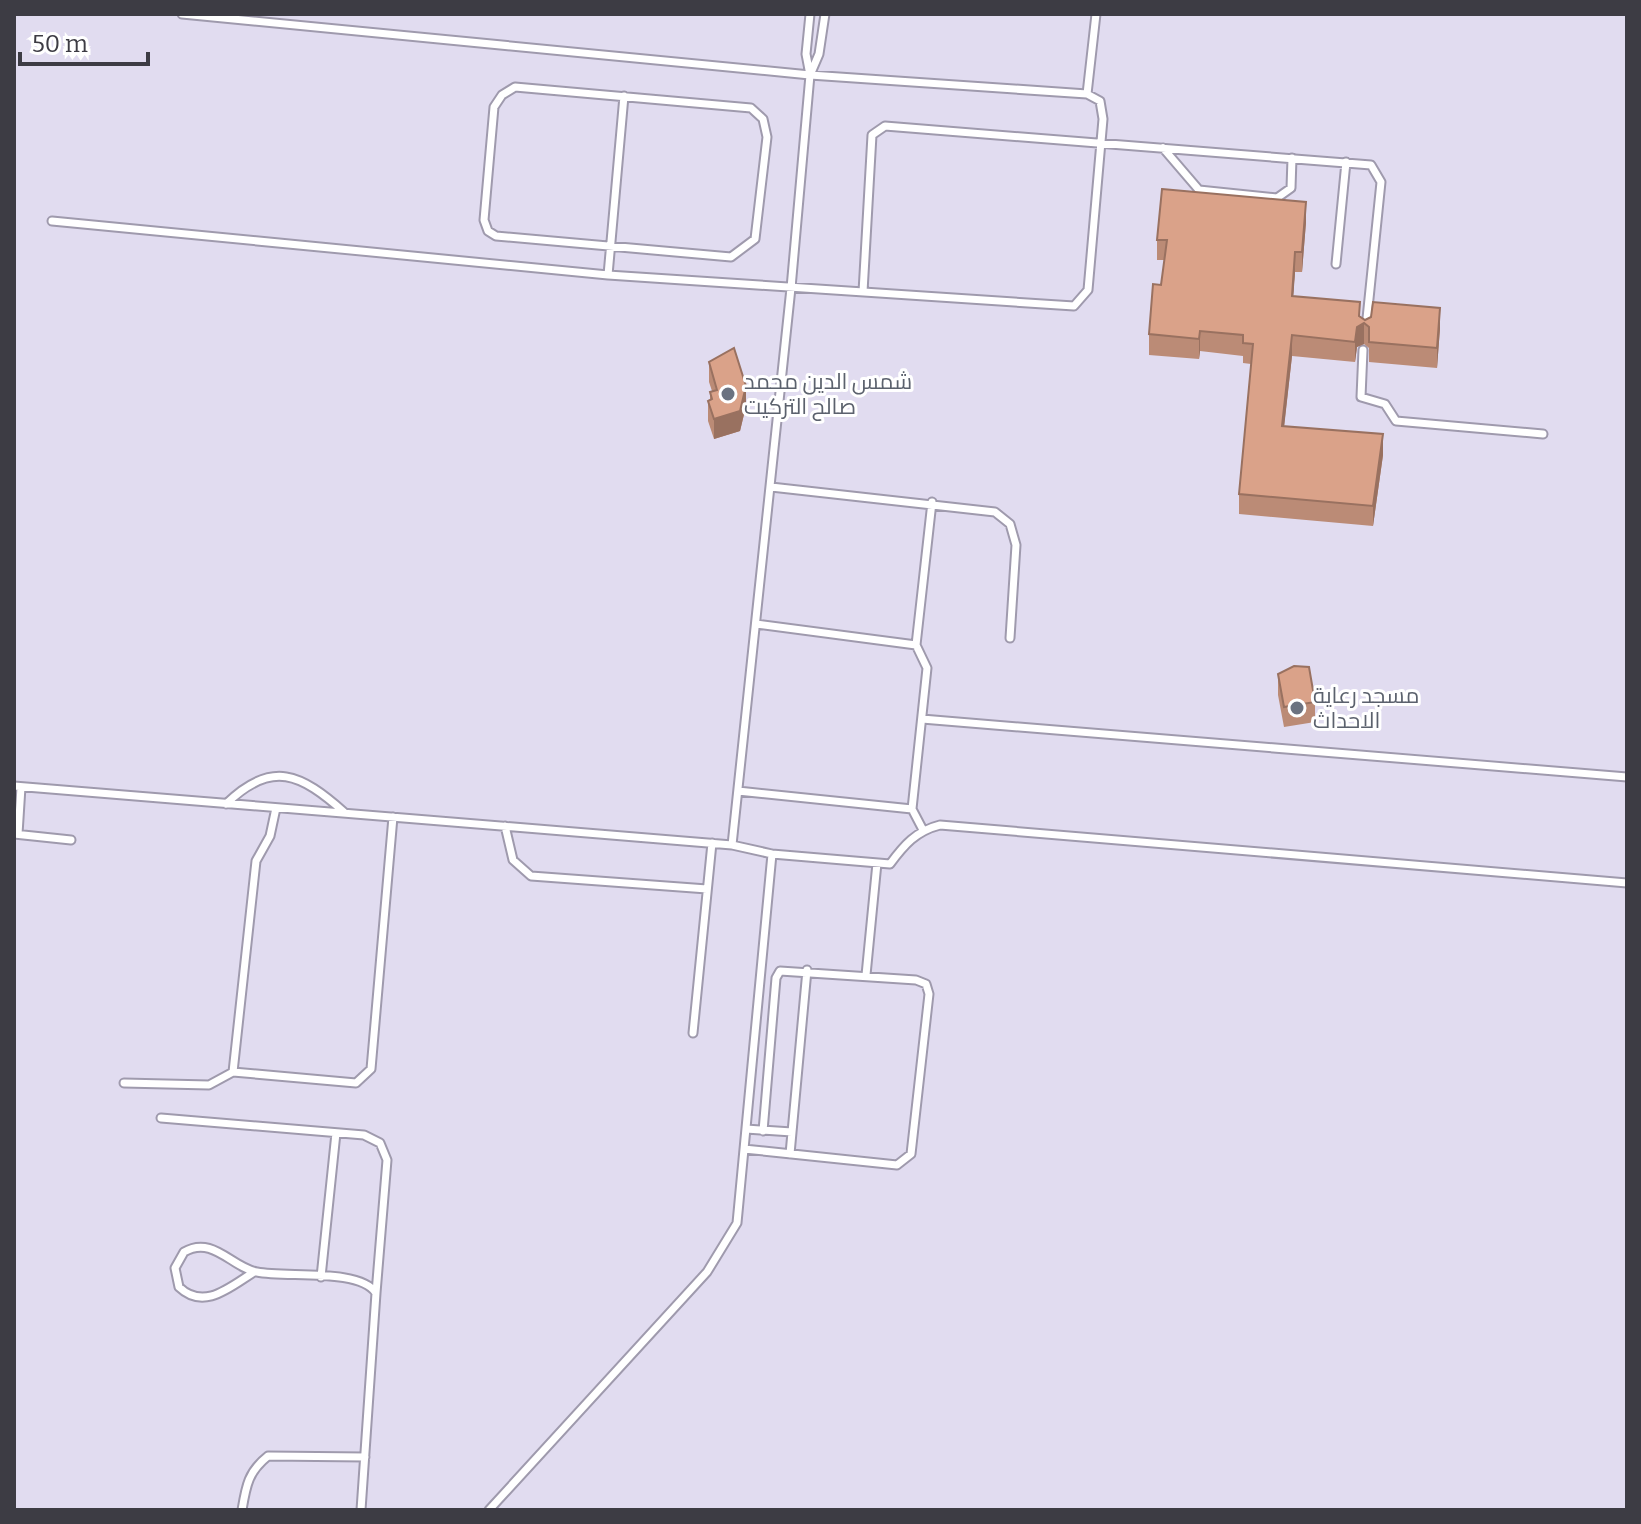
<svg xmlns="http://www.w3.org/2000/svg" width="1641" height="1524" font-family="Bitter,Cairo,serif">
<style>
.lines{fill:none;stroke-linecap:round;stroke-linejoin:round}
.service-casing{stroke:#9f9aad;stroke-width:11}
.service{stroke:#fff;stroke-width:7}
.wall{fill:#bb8b76}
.shaded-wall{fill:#997160}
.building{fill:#daa289;stroke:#997160;stroke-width:2}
.worship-dot{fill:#6b7280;stroke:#fff;stroke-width:3}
.labels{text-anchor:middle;stroke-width:6;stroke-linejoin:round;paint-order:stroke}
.worship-label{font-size:22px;fill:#5b616d;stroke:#fff;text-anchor:start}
</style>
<rect width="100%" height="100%" fill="#e1dcf0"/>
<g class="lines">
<defs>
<path id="service" d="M810,75L819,54L825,14
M515,87L751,108L763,119L767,137L755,239L731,257L496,236L488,231L484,220L494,107L502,95Z
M1087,94L1096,14
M1163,148L1199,190L1277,198L1291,188L1292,158
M52,221L608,275L1074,306L1088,290L1103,119L1100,101L1087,94L810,75L182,14
M1336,264L1346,162
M608,275L624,96
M863,292L872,135L885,126L1371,165L1381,182L1366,328
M1363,350L1361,397L1385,404L1396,421L1543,434
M771,487L995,512L1010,524L1016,545L1010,638
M756,624L916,645
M922,719L1627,777
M14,786L732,845L772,854L890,864C904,845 916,831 940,825L1627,883
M738,791L912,809
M226,804C272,759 301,774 344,812
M276,808L270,836L256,861L233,1072L356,1083L371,1069L393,817
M505,826L513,860L531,876L707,889
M923,830L912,809L927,668L916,645L932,502
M14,834L71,840
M18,834L21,787
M732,845L791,288L810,75L806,54L810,14
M866,975L877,863
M693,1033L712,843
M124,1083L209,1085L233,1072
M161,1118L364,1135L380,1143L387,1160L376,1293
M746,1129L792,1132
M744,1149L897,1165L911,1154L929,994L926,984L916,980L780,971L776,978L763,1131
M790,1154L807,970
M254,1272C230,1287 204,1311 179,1287L175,1268L184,1252C213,1235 232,1268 257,1272C286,1278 360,1268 376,1293L361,1510
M321,1277L336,1133
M242,1510C246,1486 248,1472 268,1456L365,1457
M489,1510L707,1272L737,1223L772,854"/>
</defs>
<use href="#service" class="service-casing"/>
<use href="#service" class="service"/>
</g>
<path class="wall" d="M1306,222L1302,272H1295L1293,296L1360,316L1365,320L1440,328L1437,368L1369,362V348L1364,344L1357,347L1355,362L1292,356L1284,426L1383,455L1373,526L1239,514V494L1251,364L1243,363V356L1200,351L1199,359L1149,355V334L1161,285L1165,260H1157V240Z
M709,362L746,406L740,431L714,439L708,421V401L710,400V392L712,391L709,382Z
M1278,674L1315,702V722L1284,727L1278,695Z"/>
<path class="shaded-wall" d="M1306,202V222L1302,272V252Z
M1295,252V272L1292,316V296Z
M1360,302V326L1364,323V344L1357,347L1355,362V342Z
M1440,308V328L1437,368V348Z
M1200,331V351L1199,359V339Z
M1292,335V356L1282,446V426Z
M746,386V406L740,431L714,439V419Z
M1383,434V455L1373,526V506Z"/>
<path class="building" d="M1162,189L1306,202L1302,252H1295L1292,296L1360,302L1359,316L1365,320L1371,317L1373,302L1440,308L1437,348L1369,342V327L1364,323L1357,327L1355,342L1292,335L1282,426L1383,434L1373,506L1239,494L1253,344L1243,343V335L1200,331L1199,339L1149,334L1153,284L1161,285L1167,240H1157Z
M734,348L746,386L740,411L714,419L708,401L712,399L710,392L717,390L709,362Z
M1294,666L1309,667L1315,702L1284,707L1278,674Z"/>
<g class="worship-dot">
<circle cx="728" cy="394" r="8"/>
<circle cx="1297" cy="708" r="8"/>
</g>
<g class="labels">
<g class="worship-label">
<text x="744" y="389">شمس الدين محمد<tspan x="744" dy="25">صالح التركيت</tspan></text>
<text x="1313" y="703">مسجد رعاية<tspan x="1313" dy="25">الاحداث</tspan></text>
</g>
</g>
<rect width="1641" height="1524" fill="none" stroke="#3d3c44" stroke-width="32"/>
<path d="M20 52v12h128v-12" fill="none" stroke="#3d3c44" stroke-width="4"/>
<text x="32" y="52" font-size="24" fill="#3d3c44" stroke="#ffffff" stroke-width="6" paint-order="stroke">50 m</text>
</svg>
